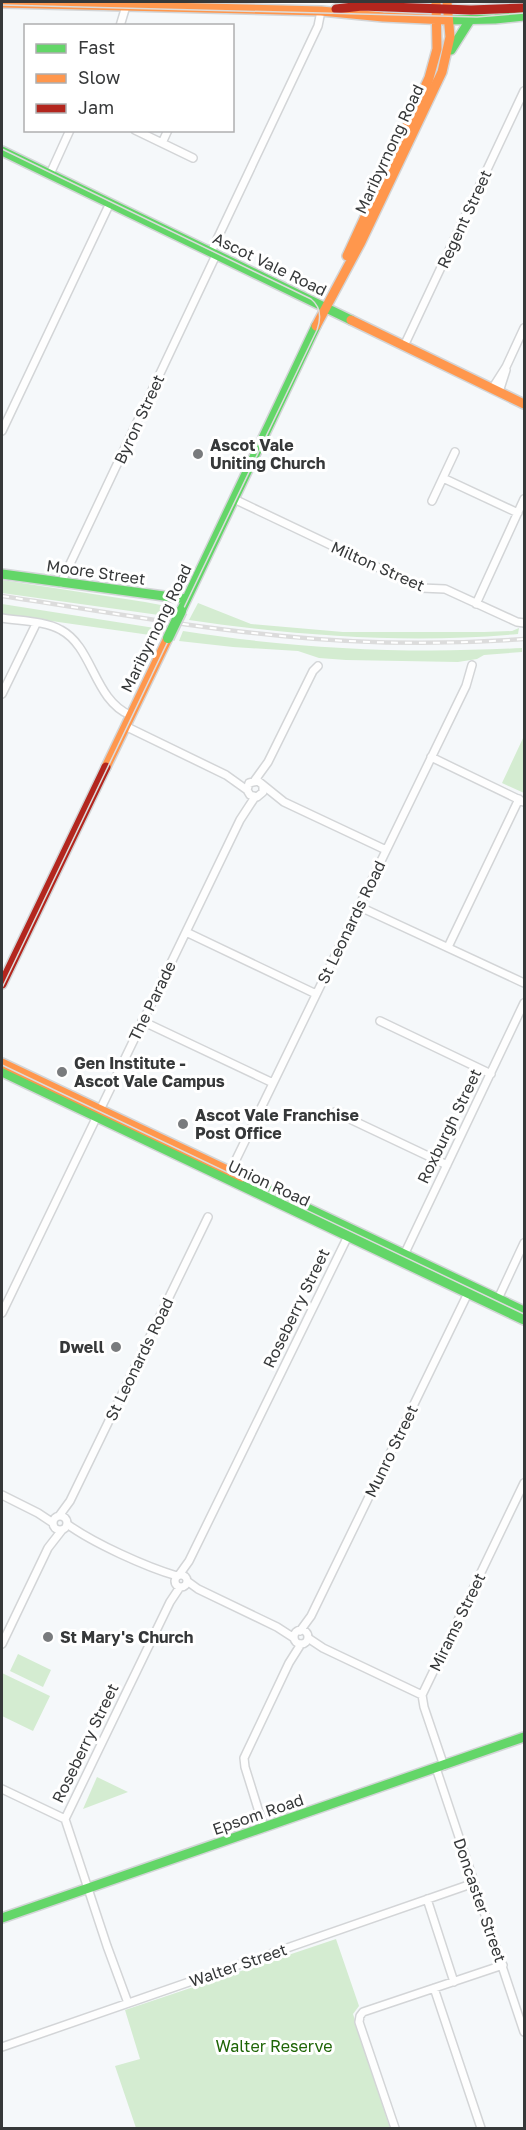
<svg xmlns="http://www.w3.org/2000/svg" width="526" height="2130" font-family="'Golos Text',sans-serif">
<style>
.green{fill:#d4ecd1}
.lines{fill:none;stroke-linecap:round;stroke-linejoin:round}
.street-casing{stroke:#d3d5d7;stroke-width:10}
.fast-casing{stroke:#d3d5d7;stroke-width:12}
.slow-casing{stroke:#d3d5d7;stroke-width:12}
.jam-casing{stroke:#d3d5d7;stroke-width:12}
.street{stroke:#fefefe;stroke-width:7}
.fast{stroke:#63d668;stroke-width:9}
.slow{stroke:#ff974d;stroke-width:9}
.jam{stroke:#b3261e;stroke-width:9}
.tram{stroke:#dcdcdc;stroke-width:1.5}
.rail-casing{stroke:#dcdcdc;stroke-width:4.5}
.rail{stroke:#fff;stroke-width:2;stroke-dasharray:7;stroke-linecap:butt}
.fast-bridge-casing{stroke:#d3d5d7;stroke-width:14;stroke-linecap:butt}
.fast-bridge{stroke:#63d668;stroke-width:10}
.poi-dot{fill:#797b7d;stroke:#fff;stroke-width:2}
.labels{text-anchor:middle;stroke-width:6;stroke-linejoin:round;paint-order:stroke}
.street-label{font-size:16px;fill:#363839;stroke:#fff}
.poi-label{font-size:16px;font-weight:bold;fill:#363839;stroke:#fff;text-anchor:start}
.park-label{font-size:16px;fill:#1e6506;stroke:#fff}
</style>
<rect width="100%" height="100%" fill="#f5f8fa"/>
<path class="green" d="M2,580L145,602L166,606L170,609L166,616L2,593Z
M198,603L251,624L343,632H484L512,631L519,628L518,634C410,644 298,636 189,620Z
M2,604L161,629L157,636L2,614Z
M183,631C296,649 408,654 522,648V652L484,655L477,659L458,662L346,660L319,658L298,651L233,647L179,641Z
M524,736V793L502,783Z
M18,1654L51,1670L43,1687L10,1671Z
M2,1673L50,1696L33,1731L2,1716Z
M97,1777L128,1792L83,1809Z
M336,1939L359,2006L353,2014L390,2128H136L115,2066L140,2059L125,2010Z"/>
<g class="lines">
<defs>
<path id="street" d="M120,26L126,6
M135,130L193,158
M162,143L168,130
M50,174L70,130
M211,252L318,26L321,11
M404,346L524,91
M492,389L506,367L524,328
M499,392L506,370
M2,431L110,203
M443,478L518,513
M234,499L421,588L445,589L517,622L524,623
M432,501L455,452
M61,583L216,255
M476,604L524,499
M2,618C20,621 45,621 61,630C93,647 94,700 130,715
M2,694L36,624
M125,726L226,775L247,790
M431,757L524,802
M255,780L268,762L313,671L318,666
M263,787V792L257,797L250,795L247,790L249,783L258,781L284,802L386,850
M358,906L524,983
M186,932L316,994
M448,947L519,799
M142,1021L273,1083
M380,1021L491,1074
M335,1112L447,1165
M229,1174L466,686L472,665
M404,1255L524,1003
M497,1301L524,1243
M2,1313L240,820L255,797
M2,1495L38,1513L53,1523
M53 1523a7 7 0 1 1 14 0a7 7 0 1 1-14 0Z
M59,1516L70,1501L208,1217
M67,1524C93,1543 146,1567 177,1576
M175 1581a6 6 0 1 1 12 0a6 6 0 1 1-12 0Z
M179,1575L189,1561L348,1236
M187,1581L198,1589L277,1627L294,1638
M294 1637a7 7 0 1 1 14 0a7 7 0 1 1-14 0Z
M300,1631L311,1616L469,1291
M308,1638L323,1648L422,1695
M2,1644L48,1548L62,1530
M444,1766L424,1707L422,1695L524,1483
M436,1768L524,2032
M2,1789L65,1819
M264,1828L245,1767L244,1758L289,1663L301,1644
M427,1899L454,1982
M434,1988L481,2128
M128,2003L107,1946L65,1819L170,1602L180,1587
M2,2047L474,1883
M395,2128L359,2022L360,2016L363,2012L503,1965"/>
<path id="fast" d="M447,20L495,19L524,16
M451,50L470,20
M2,151L351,320
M2,574L186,599
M181,611L316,326
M2,1072L524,1320
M242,1177L524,1311
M2,1918L524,1737"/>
<path id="slow" d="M2,3L321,11L383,17L447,20
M347,256L429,78L437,49L436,2
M351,320L524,404
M316,326L361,242L442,72L450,37L447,2
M106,767L168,638
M2,1063L242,1177"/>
<path id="jam" d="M336,9L362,6L471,10L524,8
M2,984L106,767"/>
</defs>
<use href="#street" class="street-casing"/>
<use href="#fast" class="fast-casing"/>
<use href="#slow" class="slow-casing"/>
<use href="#jam" class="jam-casing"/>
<use href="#street" class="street"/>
<use href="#fast" class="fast"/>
<use href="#slow" class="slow"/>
<use href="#jam" class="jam"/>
<path class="tram" d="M2,5L477,17L524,13
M2,149L311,299C321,307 321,319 317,330L2,988
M2,1065L524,1314"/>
<defs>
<path id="rail" d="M2,596C95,610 188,627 282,636C363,644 444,645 524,639"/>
</defs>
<use href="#rail" class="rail-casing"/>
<use href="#rail" class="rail"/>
<defs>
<path id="fast-bridge" d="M168,638L181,611"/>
</defs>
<use href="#fast-bridge" class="fast-bridge-casing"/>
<use href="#fast-bridge" class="fast-bridge"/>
</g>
<g class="poi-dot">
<circle cx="198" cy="454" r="6"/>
<circle cx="62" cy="1072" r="6"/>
<circle cx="183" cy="1124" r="6"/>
<circle cx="116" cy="1347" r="6"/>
<circle cx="48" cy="1637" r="6"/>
</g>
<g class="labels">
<g class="street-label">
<text transform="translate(389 149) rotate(-65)" y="6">Maribyrnong Road</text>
<text transform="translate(464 219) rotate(-65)" y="6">Regent Street</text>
<text transform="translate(270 264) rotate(26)" y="6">Ascot Vale Road</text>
<text transform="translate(139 419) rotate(-65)" y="6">Byron Street</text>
<text transform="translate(378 566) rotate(24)" y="6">Milton Street</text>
<text transform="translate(96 572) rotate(8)" y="6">Moore Street</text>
<text transform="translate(156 628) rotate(-64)" y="6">Maribyrnong Road</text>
<text transform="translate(351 922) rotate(-64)" y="6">St Leonards Road</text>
<text transform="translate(152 1001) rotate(-64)" y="6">The Parade</text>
<text transform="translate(449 1126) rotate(-64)" y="6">Roxburgh Street</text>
<text transform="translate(269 1183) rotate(25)" y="6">Union Road</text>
<text transform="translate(296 1308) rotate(-64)" y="6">Roseberry Street</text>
<text transform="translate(139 1359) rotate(-64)" y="6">St Leonards Road</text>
<text transform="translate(391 1451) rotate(-64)" y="6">Munro Street</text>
<text transform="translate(457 1622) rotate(-64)" y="6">Mirams Street</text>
<text transform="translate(85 1743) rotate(-64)" y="6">Roseberry Street</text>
<text transform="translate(258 1814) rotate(-19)" y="6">Epsom Road</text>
<text transform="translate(480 1900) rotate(71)" y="6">Doncaster Street</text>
<text transform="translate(238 1965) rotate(-19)" y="6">Walter Street</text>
</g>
<g class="poi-label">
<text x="210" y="451">Ascot Vale<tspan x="210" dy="18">Uniting Church</tspan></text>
<text x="74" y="1069">Gen Institute -<tspan x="74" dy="18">Ascot Vale Campus</tspan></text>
<text x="195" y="1121">Ascot Vale Franchise<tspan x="195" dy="18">Post Office</tspan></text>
<text x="104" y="1353" text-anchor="end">Dwell</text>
<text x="60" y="1643">St Mary's Church</text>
</g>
<g class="park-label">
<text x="274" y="2052">Walter Reserve</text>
</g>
</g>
<rect width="526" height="2130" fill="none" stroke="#363839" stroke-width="6"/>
<rect x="24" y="24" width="210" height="108" fill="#ffffff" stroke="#afafb0" stroke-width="1.5"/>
<rect x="36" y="44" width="30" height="9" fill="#63d668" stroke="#afafb0" stroke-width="1.5"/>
<text x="78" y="54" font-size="18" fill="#363839">Fast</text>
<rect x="36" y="74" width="30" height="9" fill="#ff974d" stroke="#afafb0" stroke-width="1.5"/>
<text x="78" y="84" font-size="18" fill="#363839">Slow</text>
<rect x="36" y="104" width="30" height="9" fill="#b3261e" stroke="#afafb0" stroke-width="1.5"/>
<text x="78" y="114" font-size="18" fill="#363839">Jam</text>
</svg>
